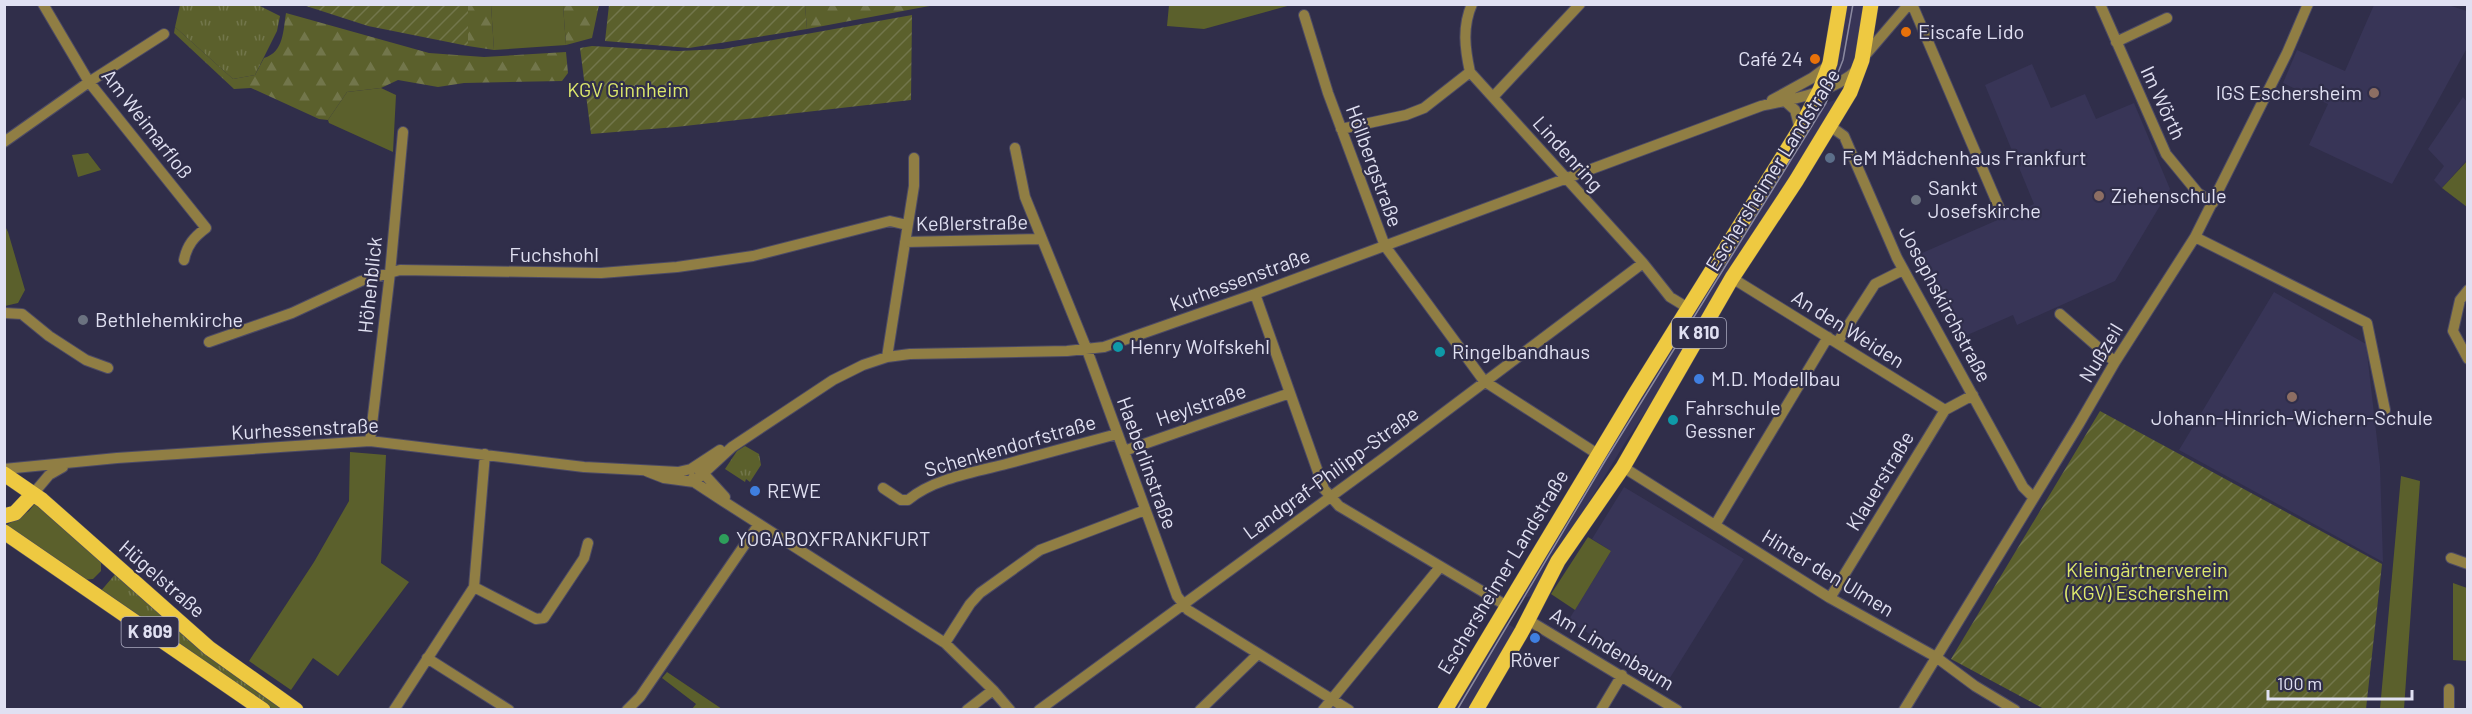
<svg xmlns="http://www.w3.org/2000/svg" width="2472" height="714" font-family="Barlow,sans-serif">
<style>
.built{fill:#383557}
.grass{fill:url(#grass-tufts)}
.forest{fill:url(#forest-firs)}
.park{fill:#5b602c}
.garden{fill:url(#garden-furrows)}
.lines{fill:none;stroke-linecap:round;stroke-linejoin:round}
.street-casing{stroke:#4c4a65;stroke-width:12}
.primary-casing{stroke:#4c4a65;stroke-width:16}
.street{stroke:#907e44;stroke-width:10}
.primary{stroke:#eec941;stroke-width:15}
.tram{stroke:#8a89a0;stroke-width:1.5}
.food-dot{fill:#e8710a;stroke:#302e4a;stroke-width:2}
.education-dot{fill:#8d6e63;stroke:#302e4a;stroke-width:2}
.service-dot{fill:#5c6f8a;stroke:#302e4a;stroke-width:2}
.worship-dot{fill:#6b7280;stroke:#302e4a;stroke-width:2}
.culture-dot{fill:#0f9aa8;stroke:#302e4a;stroke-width:2}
.shop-dot{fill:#3f7fe0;stroke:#302e4a;stroke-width:2}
.leisure-dot{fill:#2e9e5b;stroke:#302e4a;stroke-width:2}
.labels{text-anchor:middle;stroke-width:4.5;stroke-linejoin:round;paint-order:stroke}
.shield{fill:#302e4a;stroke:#ababc0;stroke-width:1.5}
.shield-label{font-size:18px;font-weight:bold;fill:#e0e0f2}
.poi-label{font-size:20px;fill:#e0e0f2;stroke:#302e4a;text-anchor:start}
.park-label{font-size:20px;fill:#dee96c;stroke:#302e4a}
.street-label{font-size:20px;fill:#e0e0f2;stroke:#302e4a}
</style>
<defs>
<pattern id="grass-tufts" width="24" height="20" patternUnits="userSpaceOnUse" patternTransform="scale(1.5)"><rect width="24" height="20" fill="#5b602c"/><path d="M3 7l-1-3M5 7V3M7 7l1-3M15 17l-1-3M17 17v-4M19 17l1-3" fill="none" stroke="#72764b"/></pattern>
<pattern id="forest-firs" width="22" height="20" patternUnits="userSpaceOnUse" patternTransform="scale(1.5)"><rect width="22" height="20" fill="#5b602c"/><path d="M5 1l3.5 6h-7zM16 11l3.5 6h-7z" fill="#72764b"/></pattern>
<pattern id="garden-furrows" width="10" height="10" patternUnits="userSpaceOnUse" patternTransform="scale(1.5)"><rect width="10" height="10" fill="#5b602c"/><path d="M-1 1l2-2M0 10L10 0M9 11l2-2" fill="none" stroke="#72764b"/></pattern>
</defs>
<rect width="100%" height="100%" fill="#302e4a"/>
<path class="built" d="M1846,5H1867L1860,49L1850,70L1828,81Z
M2374,5H2448L2467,11V48L2392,184L2309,145L2328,104L2283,83L2297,50L2345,71Z
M2032,64L2051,108L2085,94L2096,119L2134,103L2170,189L2115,281L2017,325L2013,315L1956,340L1913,257L2034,204L1985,85Z
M1842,97L1676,366L1628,438L1532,596L1522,598L1519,596L1817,107Z
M2463,97L2467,102V160L2442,188L2434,180L2444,166L2428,149Z
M2274,292L2366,344L2380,466L2383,562L2179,450Z
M1624,487L1744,559L1668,681L1568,621L1611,551L1592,539Z
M1506,623L1515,628L1470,709L1450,710L1488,654Z"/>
<path class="grass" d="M180,5H258L280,16L277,31L255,75L233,79L175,27Z
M745,446L759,454L761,465L750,482L746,479L745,482L725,469L737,451Z
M117,572L289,709H271L100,592Z"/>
<path class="forest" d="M940,4L807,29L805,5Z
M468,5H491L494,50L468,46Z
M563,5H599L592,38L566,45Z
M286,13L429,53L484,57L566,52L568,73L562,81L464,83L438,87L398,80L381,88L347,92L328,120L319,119L251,88L234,89L174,33L175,27L233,79L255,75L264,58C284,52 283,31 286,13Z"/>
<path class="park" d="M491,5H563L566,45L494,50Z
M1169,5V4L1291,5L1204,29L1167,26Z
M381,88L396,95L393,152L329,123L328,120L347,92Z
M88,153L101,170L78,177L72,155Z
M2467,161V207L2442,188Z
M5,226L8,232L25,290L18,303L5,306Z
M350,452L386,455L381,563L409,582L338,676L313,658L291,690L249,661L314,562L349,501Z
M2401,476L2420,481L2404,709H2380Z
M36,502L101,560V571L93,579L82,580L5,526L29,511Z
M1588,537L1611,551L1575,610L1551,594Z
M2453,583L2467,588V661L2453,660Z
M667,672L722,709H692L696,704L662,678Z"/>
<path class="garden" d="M303,5H468V46L368,26Z
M609,5H805L807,29L689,48L605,41Z
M912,15L911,100L676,127L591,134L580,48L592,46L678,51L723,49Z
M2100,411L2382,564L2366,709H2044L1951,659Z"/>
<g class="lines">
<defs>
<path id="street" d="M43,4L89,82L206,228C194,237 187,245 184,260
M1472,4C1462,27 1465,49 1470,72L1643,263L1670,297L1688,308
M1912,4L2001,212
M2100,4L2166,154L2198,193L2213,203
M1304,15L1328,93L1385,246L1484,381L1599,455
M2116,42L2167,18
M1862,59L1909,4
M1493,97L1580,4
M1772,100L1812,78L1828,66
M1785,101L1795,110L1800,129
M1830,126L1844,136L1897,258L2023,487L2033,497
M1341,129L1406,115L1424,108L1470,72
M4,142L89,82L164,34
M1015,148L1025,197L1087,350L1177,596L1188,610L1349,710
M2195,237L2367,323L2385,410
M905,242L1041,239
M1732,278L1945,410
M2468,290L2460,300L2453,331L2468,359
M1255,294L1324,489L1339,506L1507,606
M4,313L22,314L49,336L86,360L108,368
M2060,314L2115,362
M209,342L292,313L361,281L400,270L601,273L677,267L753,256L890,221L907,225
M1837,343L1875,284L1903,270
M887,357L914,186V158
M370,441L390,273L403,132
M1124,451L1290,393
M1623,467L1830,598L1936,657L1975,686L2015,710
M4,469L117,458L370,441L584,467L678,472L691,469L720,450
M646,471L664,478L694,482L732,447L833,380L863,365L887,357L910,354L1067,351L1104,347L1255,294L1761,106C1793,99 1832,93 1857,70
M700,472L704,474L725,497
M693,478L694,482L723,501L945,643L993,690L1010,710
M883,488L901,500H908C933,479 974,472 1006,464C1043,454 1080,444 1117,434
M33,494L49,475L63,467
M1715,525L1828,337
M2451,558L2468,564
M474,587L536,619L544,618L584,558L588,543
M1830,598L1945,410L1973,395
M1528,620L1677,710
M945,643L970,604L980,593L1040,550L1145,510
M427,658L509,710
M2449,689V710
M394,710L474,587L485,454
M627,710L640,697L759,524
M967,710L993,690
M1039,710L1385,457L1643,263
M1200,710L1258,654
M1323,710L1440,567
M1601,710L1622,675
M1904,710L2079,424L2115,362L2195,237L2287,53L2308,4"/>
<path id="primary" d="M4,474L42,500L209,648L296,710
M4,516L15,513L33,494
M4,532L263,710
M1445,710L1635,394L1800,129L1820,90L1830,63L1840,4
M1476,710L1522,631L1558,561L1623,467L1732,278L1796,181L1850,92L1862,60L1871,4"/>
</defs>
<use href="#street" class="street-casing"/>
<use href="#primary" class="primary-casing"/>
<use href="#street" class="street"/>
<use href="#primary" class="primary"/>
<path class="tram" d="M1457,710L1605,461L1826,103L1843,60L1853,4"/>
</g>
<g class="food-dot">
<circle cx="1906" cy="32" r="6"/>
<circle cx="1815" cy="59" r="6"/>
</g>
<g class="education-dot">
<circle cx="2374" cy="93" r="6"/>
<circle cx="2099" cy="196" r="6"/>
<circle cx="2292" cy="397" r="6"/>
</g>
<circle class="service-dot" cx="1830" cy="158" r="6"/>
<g class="worship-dot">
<circle cx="1916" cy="200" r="6"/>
<circle cx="83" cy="320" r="6"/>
</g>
<g class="culture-dot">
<circle cx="1118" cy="347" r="6"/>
<circle cx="1440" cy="352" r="6"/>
<circle cx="1673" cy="420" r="6"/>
</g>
<g class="shop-dot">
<circle cx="1699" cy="379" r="6"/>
<circle cx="755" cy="491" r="6"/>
<circle cx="1535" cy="638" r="6"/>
</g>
<circle class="leisure-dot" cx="724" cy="539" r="6"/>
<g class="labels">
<g class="shield">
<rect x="1672" y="318" width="54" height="30" rx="4.5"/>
<rect x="121.5" y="617" width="57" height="30" rx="4.5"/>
</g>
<g class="shield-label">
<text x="1699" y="339">K 810</text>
<text x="150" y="638">K 809</text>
</g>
<g class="poi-label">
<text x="1918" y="39">Eiscafe Lido</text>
<text x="1803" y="66" text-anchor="end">Café 24</text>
<text x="2362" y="100" text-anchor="end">IGS Eschersheim</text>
<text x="1842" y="165">FeM Mädchenhaus Frankfurt</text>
<text x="1928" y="195">Sankt<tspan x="1928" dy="23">Josefskirche</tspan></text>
<text x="2111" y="203">Ziehenschule</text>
<text x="95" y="327">Bethlehemkirche</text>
<text x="1130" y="354">Henry Wolfskehl</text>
<text x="1452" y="359">Ringelbandhaus</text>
<text x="1711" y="386">M.D. Modellbau</text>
<text x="1685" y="415">Fahrschule<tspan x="1685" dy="23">Gessner</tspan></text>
<text x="2292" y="425" text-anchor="middle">Johann-Hinrich-Wichern-Schule</text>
<text x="767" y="498">REWE</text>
<text x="736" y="546">YOGABOXFRANKFURT</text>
<text x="1535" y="667" text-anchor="middle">Röver</text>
</g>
<g class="park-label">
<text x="628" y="97">KGV Ginnheim</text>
<text x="2147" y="577">Kleingärtnerverein<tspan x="2147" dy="23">(KGV) Eschersheim</tspan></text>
</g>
<g class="street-label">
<text transform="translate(2163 103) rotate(65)" y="7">Im Wörth</text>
<text transform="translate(147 124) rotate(52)" y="7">Am Weimarfloß</text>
<text transform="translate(1568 154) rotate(48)" y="7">Lindenring</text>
<text transform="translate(1374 166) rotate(70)" y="7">Höllbergstraße</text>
<text transform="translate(1773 170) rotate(-58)" y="7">Eschersheimer Landstraße</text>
<text transform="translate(972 223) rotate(-1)" y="7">Keßlerstraße</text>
<text x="554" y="262">Fuchshohl</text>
<text transform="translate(1240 280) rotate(-20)" y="7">Kurhessenstraße</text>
<text transform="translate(370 285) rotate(-84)" y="7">Höhenblick</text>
<text transform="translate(1945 304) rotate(62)" y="7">Josephskirchstraße</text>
<text transform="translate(1848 329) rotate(32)" y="7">An den Weiden</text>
<text transform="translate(2101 353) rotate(-59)" y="7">Nußzeil</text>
<text transform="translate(1201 405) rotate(-19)" y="7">Heylstraße</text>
<text transform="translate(305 429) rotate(-3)" y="7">Kurhessenstraße</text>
<text transform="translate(1010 446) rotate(-16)" y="7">Schenkendorfstraße</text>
<text transform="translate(1147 463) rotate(70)" y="7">Haeberlinstraße</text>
<text transform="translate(1331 473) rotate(-36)" y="7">Landgraf-Philipp-Straße</text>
<text transform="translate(1880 481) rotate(-59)" y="7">Klauerstraße</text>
<text transform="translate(1503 572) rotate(-59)" y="7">Eschersheimer Landstraße</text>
<text transform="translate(1828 573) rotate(31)" y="7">Hinter den Ulmen</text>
<text transform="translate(162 579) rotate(41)" y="7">Hügelstraße</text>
<text transform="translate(1612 649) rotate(31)" y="7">Am Lindenbaum</text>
</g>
</g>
<rect width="2472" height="714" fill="none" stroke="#e0e0f2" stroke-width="12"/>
<path d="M2268 690v9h144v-9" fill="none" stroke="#e0e0f2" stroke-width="3"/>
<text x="2277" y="690" font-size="18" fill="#e0e0f2" stroke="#302e4a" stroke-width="4.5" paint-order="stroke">100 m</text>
</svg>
